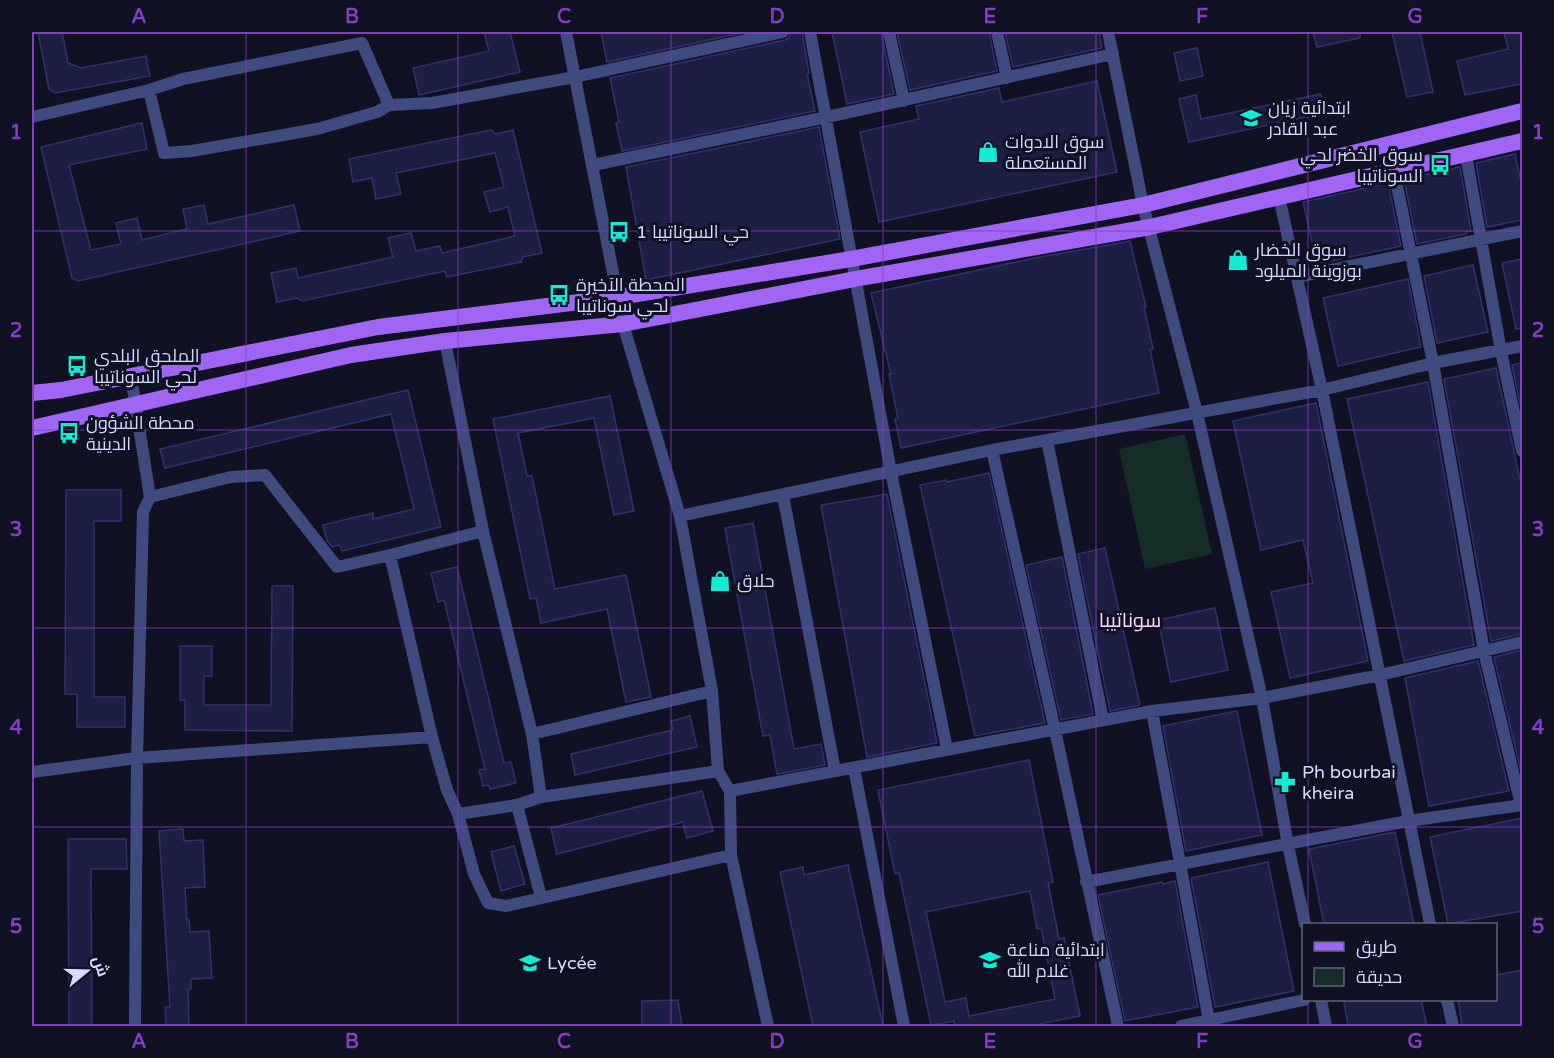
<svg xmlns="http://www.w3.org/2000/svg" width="1554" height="1058" font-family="'Varela Round',Cairo,sans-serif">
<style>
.green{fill:#142d27}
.building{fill:#1d1e43;stroke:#31326d;stroke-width:1.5;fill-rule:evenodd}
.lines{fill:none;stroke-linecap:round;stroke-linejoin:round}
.minor{stroke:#3f4a7f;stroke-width:12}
.tertiary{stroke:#3f4a7f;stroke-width:12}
.primary{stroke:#a065f4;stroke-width:16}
.grid{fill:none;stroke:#843dc5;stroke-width:1.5;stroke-opacity:0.55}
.labels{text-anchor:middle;stroke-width:6;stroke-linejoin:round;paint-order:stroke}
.poi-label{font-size:18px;fill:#d5d9fc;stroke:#101123;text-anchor:start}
.neighbourhood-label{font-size:20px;fill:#fcd7f7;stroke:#101123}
.neatline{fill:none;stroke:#843dc5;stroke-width:2}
.grid-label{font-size:20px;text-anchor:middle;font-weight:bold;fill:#843dc5}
</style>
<rect width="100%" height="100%" fill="#101123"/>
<path class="green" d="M1185,434L1212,554L1145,569L1119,449Z"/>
<path class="building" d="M38,32H62L68,63L81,68L146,56L150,76L55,93L49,89Z
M484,32H510L520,72L419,95L413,68L489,51Z
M601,32H746L607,62Z
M791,32H802L809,73L807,74L815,111L622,151L616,123L619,122L610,78L785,40L789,38Z
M832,32H881L894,94L847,104Z
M897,32H989L997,71L910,90Z
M1005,32H1099L1102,48L1013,67Z
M1313,32H1360V38L1317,47Z
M1392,32H1420L1433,92L1407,97Z
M1504,32H1522V84L1465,95L1457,61L1508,49Z
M1197,48L1203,76L1180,81L1174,53Z
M1097,81L1117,172L879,222L860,132L919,119L916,106L999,88L1002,102Z
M1321,94L1325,113L1189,142L1179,99L1196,95L1201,119Z
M142,123L147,149L69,165L91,250L121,244L116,223L137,218L142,240L187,229L183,209L204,205L208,224L294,205L300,231L78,281L72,278L41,147Z
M819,127L840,239L646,280L626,167Z
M491,130L495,134L513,130L542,253L523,257L521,262L447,277L445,271L302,301L297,298L277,302L271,273L296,268L298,278L393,257L388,238L411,233L416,251L440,246L442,253L515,236L508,207L490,212L484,192L504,187L495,153L396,173L401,194L376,199L372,178L353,182L349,159Z
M1515,154L1522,186V220L1487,227L1476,163Z
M1460,167L1471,231L1466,232V234L1417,244L1404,179Z
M1388,183L1401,246L1317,264L1303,202Z
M1130,241L1146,307H1144L1153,349H1150L1159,393L901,448L895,419L898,418L889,374H891L871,293L1035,258Z
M1522,259V328L1516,329L1502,263Z
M1473,265L1488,332L1437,343L1424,276Z
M1408,279L1421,347L1338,366L1323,298Z
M1522,363V413L1512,365Z
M1496,368L1522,489V634L1491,641L1444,379Z
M1428,382L1474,645L1404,661L1347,399Z
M408,390L441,527L342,551L340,545L332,547L327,541L323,525L373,513V519L414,509L391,414L165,468L160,449Z
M610,396L634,511L614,515L594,418L518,433L527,476H532L555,589L626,575L651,697L626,702L607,609L541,623L536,598L530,599L493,419Z
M1316,403L1368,661L1290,678L1271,592L1313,583L1303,540L1261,550L1233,421Z
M989,473L1045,723L975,736L920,485L946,480L947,482Z
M66,490H121V521H94V697H125V727H77V694H65Z
M887,494L937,743L867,757L821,505Z
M753,523L794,749L821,744L825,765L777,774L770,735L763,736L725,528Z
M1105,548L1140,705L1110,711L1078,554Z
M1062,557L1093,714L1061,720L1026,565Z
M457,567L504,763L511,762L516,783L490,789L489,785L483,786L479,770L485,769L444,600L438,602L431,573Z
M272,586H293L292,731L185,730V700H180V646H212V676H204V705H271Z
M1215,608L1228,670L1171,682L1158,620Z
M1522,650V776L1494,657Z
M1478,661L1509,791L1429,806L1405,678Z
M1237,711L1262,835L1186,851L1163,726Z
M690,716L697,747L575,775L571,754L673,730L671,721Z
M1029,760L1053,882L1048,883L1059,939L1064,938L1080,1016L1039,1024V1026H955L954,1021L931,1025L899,873L895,874L878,790ZM1030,891L1037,929L1041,928L1055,999L969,1016L966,998L945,1002L926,912Z
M702,791L713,831L687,838L683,822L557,854L551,828Z
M1522,818V911L1448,924L1430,837Z
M183,829L184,841L203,840L205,887L185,888L187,920H189L190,932L209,931L212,978L191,979V989H188L189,1026H166L165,1007H170L159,831Z
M1395,832L1414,924H1324L1309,849Z
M68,839H126L127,869H91L92,1026H69Z
M514,846L525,884L501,891L491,852Z
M1268,862L1294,991L1215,1007L1191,878Z
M848,865L883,1026H813L780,872L803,867L804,875Z
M1175,881L1198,1007L1125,1021L1098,895L1162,882L1163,884Z
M1522,970V1026H1462L1458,999H1496V975Z
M1358,999H1421L1427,1026H1348L1344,1002Z
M678,1000L682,1026H642V1001Z"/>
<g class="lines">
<path class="minor" d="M810,32L891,472L947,749
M889,32L904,101
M997,32L1007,78
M1108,32L1143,205L1197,413L1262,698L1288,845L1305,924
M149,90L164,153L192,151L317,129L377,112L389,105L432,103L575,77L783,32
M32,117L149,90L183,79L362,43L389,105
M1466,155L1501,351L1522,451
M593,165L827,117L1113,54
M1394,171L1433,363L1484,651L1521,805
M1279,197L1322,390L1430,924
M1297,277L1522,231
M623,324L680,516L712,691L718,771L730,791L731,855L768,1026
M445,341L483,531L532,734L541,797
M131,376L150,497L143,512L137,758L135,1026
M1047,440L1103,720
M992,450L1055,730L1118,1026
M783,495L835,771
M150,497L231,477L265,475L337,567L390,555L432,737L447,790L458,814L517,805L541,797L718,771
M680,516L992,450L1322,390L1433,363L1522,346
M390,555L483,531
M1152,711L1210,1026
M532,734L712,691
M854,768L904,1026
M32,772L137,758L432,737
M730,791L1152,711L1262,698L1380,675L1522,642
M517,805L541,897
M458,814L474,874L488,903L506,906L731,855
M1086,882L1408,821L1522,805
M1321,1000L1326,1026
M1447,1000L1453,1026
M1181,1026L1304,1000"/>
<path class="tertiary" d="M566,32L623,324"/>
<path class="primary" d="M32,393L61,390L378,327L619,297L851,259L1143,205L1522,111
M32,428L351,355L445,341L623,324L855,279L1150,227L1522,141"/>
</g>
<path class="grid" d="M246,32V1026M458,32V1026M671,32V1026M883,32V1026M1096,32V1026M1308,32V924M32,231H1522M32,430H1522M32,628H1522M32,827H1522M1308,1000V1026"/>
<defs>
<symbol id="school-bare" viewBox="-9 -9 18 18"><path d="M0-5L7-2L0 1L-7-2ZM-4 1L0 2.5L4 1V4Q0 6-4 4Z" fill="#11ecd4" stroke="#101123" stroke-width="2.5" paint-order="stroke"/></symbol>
<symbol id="shop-bare" viewBox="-9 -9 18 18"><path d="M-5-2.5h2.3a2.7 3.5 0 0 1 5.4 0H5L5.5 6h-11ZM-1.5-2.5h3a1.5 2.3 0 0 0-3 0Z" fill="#11ecd4" stroke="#101123" stroke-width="2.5" paint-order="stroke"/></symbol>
<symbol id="bus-bare" viewBox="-9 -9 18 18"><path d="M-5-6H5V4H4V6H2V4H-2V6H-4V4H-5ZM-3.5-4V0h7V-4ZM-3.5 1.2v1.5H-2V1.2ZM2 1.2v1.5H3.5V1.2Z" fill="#11ecd4" stroke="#101123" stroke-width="2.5" paint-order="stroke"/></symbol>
<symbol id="pharmacy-bare" viewBox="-9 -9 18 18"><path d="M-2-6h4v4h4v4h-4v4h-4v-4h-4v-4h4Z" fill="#11ecd4" stroke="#101123" stroke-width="2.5" paint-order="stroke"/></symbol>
</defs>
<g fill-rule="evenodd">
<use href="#school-bare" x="1236" y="103" width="30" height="30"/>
<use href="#shop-bare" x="973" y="137" width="30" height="30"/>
<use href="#bus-bare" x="1425" y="150" width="30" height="30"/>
<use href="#bus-bare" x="604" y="217" width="30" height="30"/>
<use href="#shop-bare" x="1223" y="245" width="30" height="30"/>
<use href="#bus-bare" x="544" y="280" width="30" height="30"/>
<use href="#bus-bare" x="62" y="351" width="30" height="30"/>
<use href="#bus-bare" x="54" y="418" width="30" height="30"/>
<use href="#shop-bare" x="705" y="566" width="30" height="30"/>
<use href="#pharmacy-bare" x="1270" y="767" width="30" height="30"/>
<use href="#school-bare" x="975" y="945" width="30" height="30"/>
<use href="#school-bare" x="515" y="948" width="30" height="30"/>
</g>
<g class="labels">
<g class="poi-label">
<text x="1268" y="114">ابتدائية زيان<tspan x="1268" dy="21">عبد القادر</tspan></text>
<text x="1005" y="148">سوق الادوات<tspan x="1005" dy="21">المستعملة</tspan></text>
<text x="1423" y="161" text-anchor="end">سوق الخضر لحي<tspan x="1423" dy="21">السوناتيبا</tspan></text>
<text x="636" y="238">حي السوناتيبا 1</text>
<text x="1255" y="256">سوق الخضار<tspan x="1255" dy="21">بوزوينة الميلود</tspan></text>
<text x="576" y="291">المحطة الآخيرة<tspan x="576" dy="21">لحي سوناتيبا</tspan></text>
<text x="94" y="362">الملحق البلدي<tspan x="94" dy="21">لحي السوناتيبا</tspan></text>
<text x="86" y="429">محطة الشؤون<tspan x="86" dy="21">الدينية</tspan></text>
<text x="737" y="587">حلاق</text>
<text x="1302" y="778">Ph bourbai<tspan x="1302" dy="21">kheira</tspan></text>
<text x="1007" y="956">ابتدائية مناعة<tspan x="1007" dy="21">غلام الله</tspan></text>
<text x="547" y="969">Lycée</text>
</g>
<g class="neighbourhood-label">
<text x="1130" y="627">سوناتيبا</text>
</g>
</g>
<rect width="1554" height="1058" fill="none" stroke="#101123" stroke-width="66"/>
<rect x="1302" y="923" width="195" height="78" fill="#101123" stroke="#5f617a" stroke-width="1.5"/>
<rect x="1314" y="942" width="30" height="9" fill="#a065f4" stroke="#5f617a" stroke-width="1.5"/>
<text x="1356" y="953" font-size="18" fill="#d5d9fc">طريق</text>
<rect x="1314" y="968" width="30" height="18" fill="#142d27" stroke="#5f617a" stroke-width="1.5"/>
<text x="1356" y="983" font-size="18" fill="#d5d9fc">حديقة</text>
<g transform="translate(87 971) rotate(71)" stroke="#101123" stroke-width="4.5" paint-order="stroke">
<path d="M0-4.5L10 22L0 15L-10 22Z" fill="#d5d9fc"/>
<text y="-9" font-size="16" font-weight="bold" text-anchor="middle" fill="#d5d9fc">ش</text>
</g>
<rect x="33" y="33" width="1488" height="992" class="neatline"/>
<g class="grid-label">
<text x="139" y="23">A</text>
<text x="352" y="23">B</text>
<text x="564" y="23">C</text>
<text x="777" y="23">D</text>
<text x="990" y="23">E</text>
<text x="1202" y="23">F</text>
<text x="1415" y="23">G</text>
<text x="16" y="139">1</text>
<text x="1538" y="139">1</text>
<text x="16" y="337">2</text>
<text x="1538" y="337">2</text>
<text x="16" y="536">3</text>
<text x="1538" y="536">3</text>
<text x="16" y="734">4</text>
<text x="1538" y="734">4</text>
<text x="16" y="933">5</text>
<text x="1538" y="933">5</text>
<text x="139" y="1048">A</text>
<text x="352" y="1048">B</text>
<text x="564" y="1048">C</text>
<text x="777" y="1048">D</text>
<text x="990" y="1048">E</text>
<text x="1202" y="1048">F</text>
<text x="1415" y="1048">G</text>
</g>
</svg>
